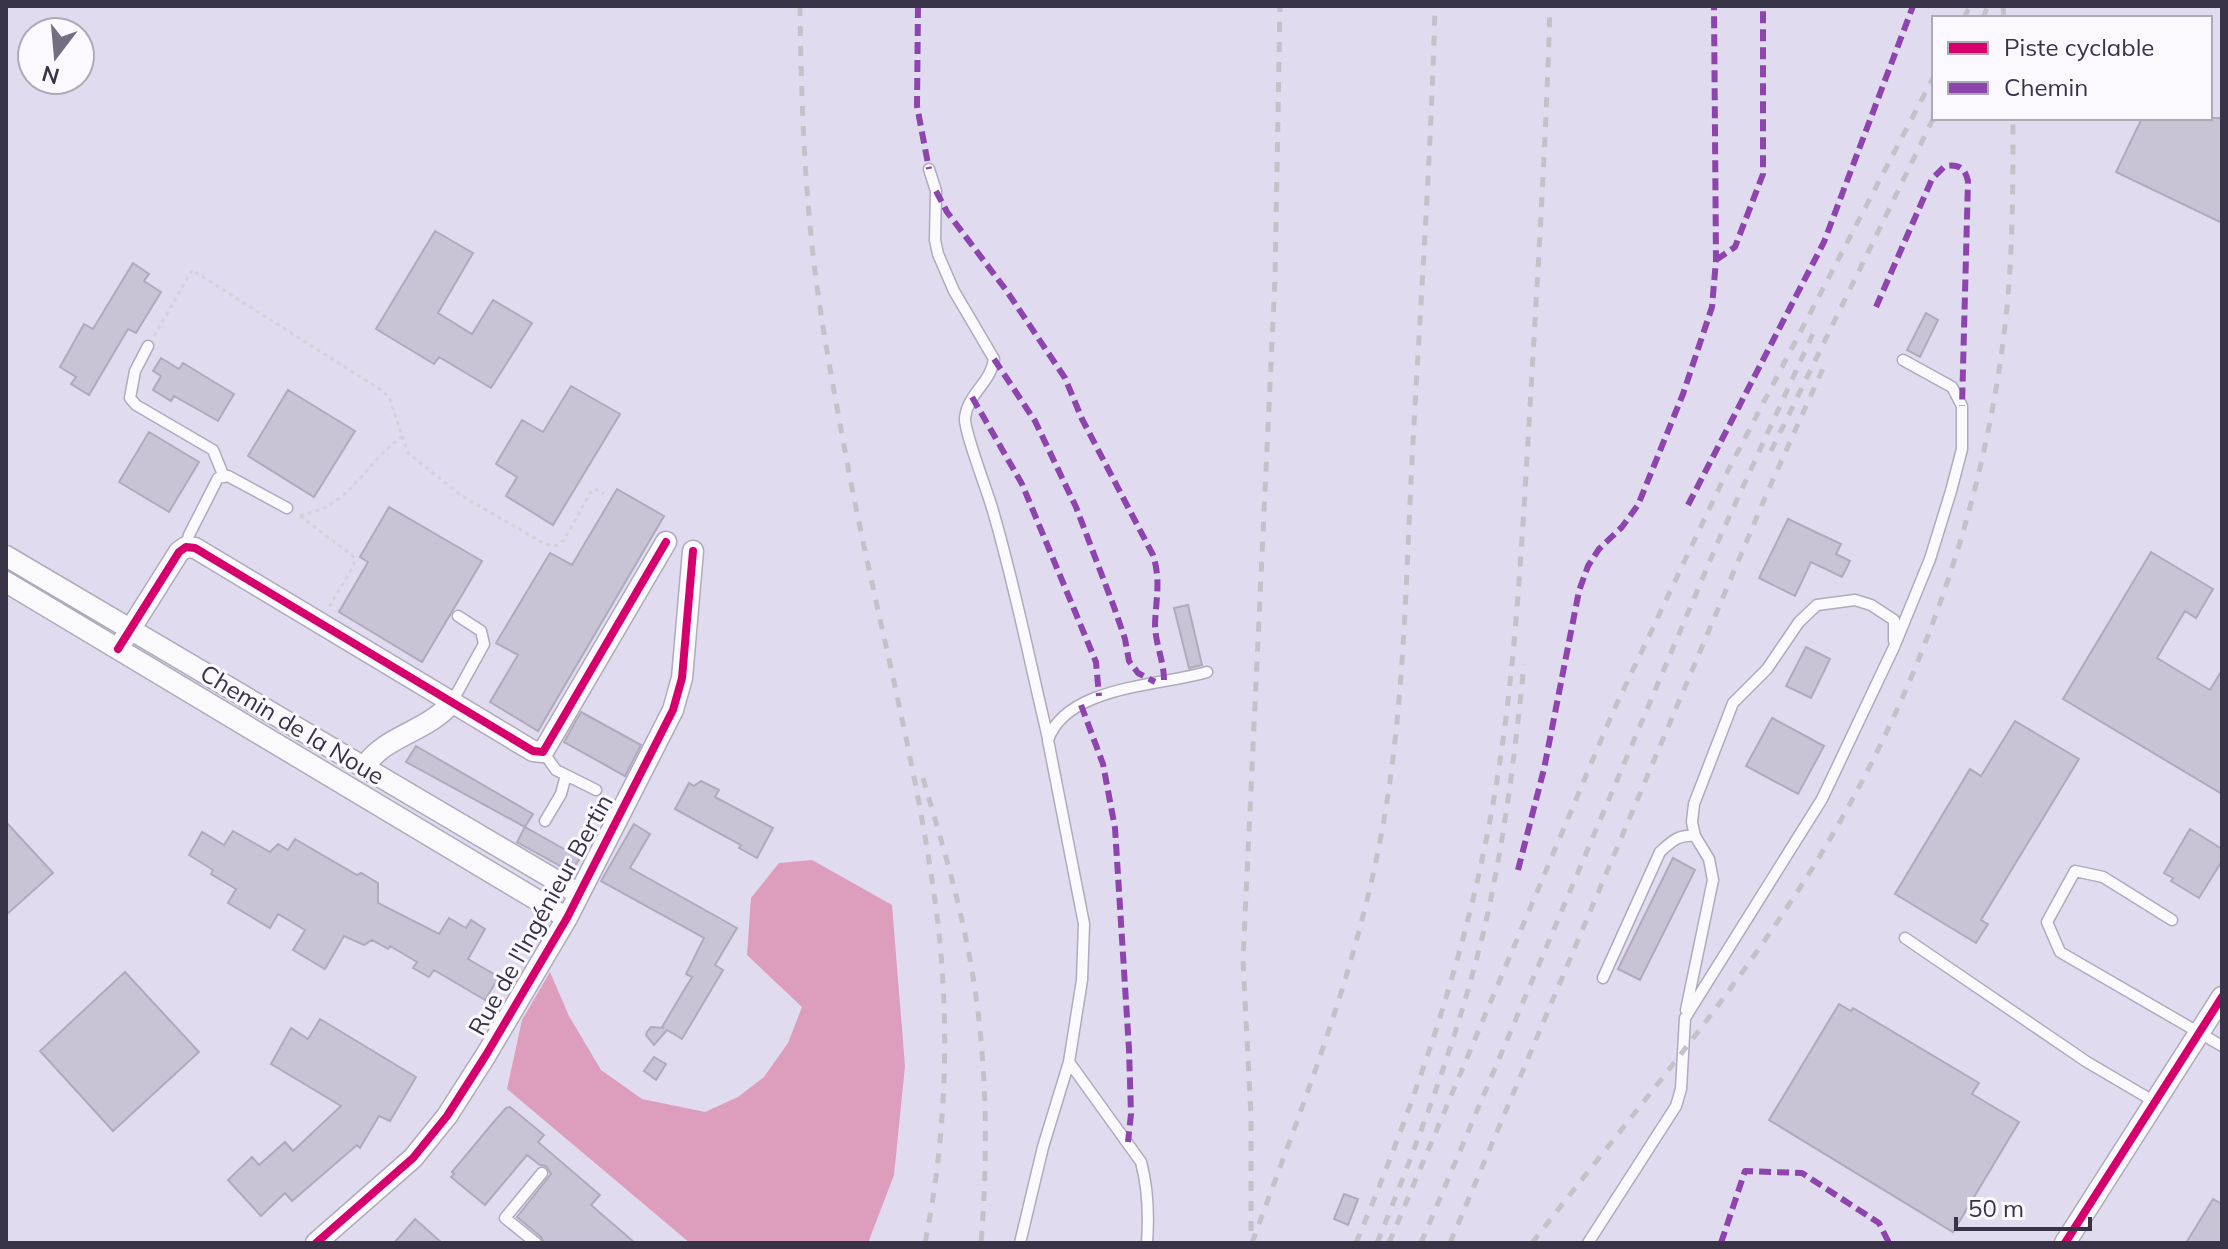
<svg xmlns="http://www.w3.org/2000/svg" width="2228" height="1249" font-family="Mulish,sans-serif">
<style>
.forest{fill:#dd9dbd}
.building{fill:#c8c3d5;stroke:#b0aabc;stroke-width:2}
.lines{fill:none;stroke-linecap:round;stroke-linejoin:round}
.service-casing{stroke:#afaabc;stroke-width:13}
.minor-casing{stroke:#afaabc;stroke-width:23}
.path{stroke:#d4d2d9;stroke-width:3;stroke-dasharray:4 4;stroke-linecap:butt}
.service{stroke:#fafafd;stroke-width:10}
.minor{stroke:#fafafd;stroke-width:20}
.rail{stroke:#c4c2c9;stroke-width:5;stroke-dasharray:10 10;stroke-linecap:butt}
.quiet{stroke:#8e44ad;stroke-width:6;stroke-dasharray:12 6;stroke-linecap:butt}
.cycleway-casing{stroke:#fbf9fe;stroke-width:13}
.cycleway{stroke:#d6006c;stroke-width:8}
.labels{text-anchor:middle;stroke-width:6;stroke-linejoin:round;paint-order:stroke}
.street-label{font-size:24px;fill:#393347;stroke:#fbf9fe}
</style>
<rect width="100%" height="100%" fill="#e1dbf0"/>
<path class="forest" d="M812,860L892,905L905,1066L894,1175L868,1243H690L507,1089L522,1020L550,972L569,1016L601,1070L642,1099L705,1112L738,1097L764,1077L788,1043L802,1007L747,955L751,898L779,863Z"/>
<path class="building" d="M2142,118H2222V223L2116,172Z
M435,231L473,253L438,313L472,334L493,300L532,323L491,388L439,357L434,364L376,329Z
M133,263L149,274L144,281L161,292L136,333L128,329L89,395L71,384L76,377L60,367L84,324L93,329Z
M1926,313L1938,320L1920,357L1907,350Z
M161,358L179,369L183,363L234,394L218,421L174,396L171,401L153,390L161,376L153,371Z
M571,386L620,414L553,525L506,496L517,477L496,464L522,420L543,432Z
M288,390L355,431L314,497L248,456Z
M149,432L199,462L169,512L119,482Z
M617,489L664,516L538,731L490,702L518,655L496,643L550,553L572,565Z
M389,507L482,561L422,662L339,612L368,562L360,557Z
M1788,519L1841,544L1836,554L1850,561L1842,577L1811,562L1795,596L1759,578Z
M2151,552L2213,589L2196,618L2185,611L2157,658L2210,690L2222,670V794L2063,699Z
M1188,605L1202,665L1189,668L1174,608Z
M1806,647L1830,659L1811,698L1786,686Z
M581,712L641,745L625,776L564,742Z
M1772,718L1824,746L1798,794L1746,766Z
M2015,721L2079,759L1981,920L1988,924L1976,943L1895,894L1970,769L1981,776Z
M416,746L533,814L525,827L580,858L571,872L517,842L525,827L406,762Z
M701,781L719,790L715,797L773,828L757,858L739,848L741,845L675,809L689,783L694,786Z
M6,822L53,873L6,915Z
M634,824L650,834L630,868L737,928L715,965L723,970L682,1039L667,1030L654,1045L646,1035L647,1032L651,1027L664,1028L662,1027L692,977L686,974L704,938L601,881Z
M2190,829L2222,849V861L2199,898L2171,881L2173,878L2164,873Z
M233,831L270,852L278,844L288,850L295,839L357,875L361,873L378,883V903L439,934L449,918L466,928L471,920L485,929L468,959L499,977L485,1000L434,970L429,977L413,968L417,962L390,946L388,949L372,940L364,945L344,936L325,969L293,950L305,930L278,914L270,928L228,903L236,889L211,874L213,870L189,855L202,832L224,845Z
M1673,858L1695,870L1640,980L1618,969Z
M125,972L199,1052L113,1131L40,1051Z
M1839,1004L1851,1011L1853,1008L1979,1083L1972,1094L2019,1122L1953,1232L1769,1120Z
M320,1019L416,1077L390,1121L379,1116L360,1148L357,1145L292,1201L285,1193L261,1216L228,1180L252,1157L259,1165L285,1142L293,1151L341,1106L271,1064L291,1028L308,1039Z
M654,1057L666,1064L656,1080L644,1071Z
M510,1107L544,1135L538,1142L600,1195L591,1205L635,1243H544L541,1237L517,1217L551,1174L546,1166L540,1165L527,1155L485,1205L451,1177L454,1174L452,1172L492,1124L506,1108Z
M1344,1194L1358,1199L1348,1225L1334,1219Z
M2213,1199L2222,1204V1243H2186Z
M415,1219L442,1243H394Z"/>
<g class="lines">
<defs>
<path id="service" d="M929,169L936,191L935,240L938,254L954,291L994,359C991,383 968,393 965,418C964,431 988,493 993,511C1015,586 1030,663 1048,738
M148,346L135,371L130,398L136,405L213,450L224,477
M186,547L189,535L218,478L228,476L287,508
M452,702L484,644L481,631L458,616
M543,752L556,770L596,790
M545,821L561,794L566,775
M2172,920L2103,877L2075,871L2047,922L2060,952L2222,1046
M1905,938L2087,1062L2155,1102
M1603,978L1660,852C1672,841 1679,834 1695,836
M1686,1010L1713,880L1709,859L1695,836L1692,822L1694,804L1733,703L1767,669L1799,622L1817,605L1855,600L1871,605L1894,620V641
M1069,1062L1141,1162C1148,1188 1149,1215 1147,1243
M536,1243L505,1218L542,1173
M1020,1243L1043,1147L1069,1062L1082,980L1084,924L1048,740C1066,686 1160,686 1207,672
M1588,1243L1676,1106L1681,1089L1685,1018L1822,799L1894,647L1930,559L1951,491L1962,449V406L1952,387L1903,360"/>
<path id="minor" d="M6,556L579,894
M6,582L567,918
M118,649L179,552L186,547L195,548L533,751L543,752L666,542
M364,767C385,735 428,732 452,702
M316,1243L413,1158L447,1116L486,1055L567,918L673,710L682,678L693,551
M2065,1243L2222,997"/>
</defs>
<use href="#service" class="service-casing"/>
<use href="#minor" class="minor-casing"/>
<path class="path" d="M154,336L192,270L381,390L389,397L408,453L462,496L545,544L555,546L564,540L590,493L595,489L604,494
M300,516C308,513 317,511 324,508C356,492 373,456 403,436
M300,516L353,556L354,565L329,607"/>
<use href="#service" class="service"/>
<use href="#minor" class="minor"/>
<path class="rail" d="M800,6C801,92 804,178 814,263C822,330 835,396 847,462C876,616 919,768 938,924C950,1030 946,1138 925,1243
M2003,6L2004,18
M1964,18L1970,6
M1983,18L1988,6
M1771,451L1934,117
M923,778C939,833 956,888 967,944C987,1042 989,1144 981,1243
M1251,1231V1117L1243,960L1275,278L1280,6
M1252,1243C1297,1120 1346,998 1374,870C1404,737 1405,597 1412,461C1420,310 1431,158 1435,6
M1356,1243C1414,1105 1464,962 1491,815C1515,686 1521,554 1529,424C1537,285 1546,145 1550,6
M1377,1243C1418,1142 1457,1040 1483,934C1504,845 1515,755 1524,664
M1389,1243L1612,714L1722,482L1934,76
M1421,1243L1720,537L1817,325
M1450,1243L1767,493L1825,364
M1532,1243C1618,1132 1710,1024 1788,906C1906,729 1986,520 2007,307C2013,244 2013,181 2013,118"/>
<path class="quiet" d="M918,6L917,106L929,169
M936,191L947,212L1006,290L1065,378L1082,419L1153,555C1161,580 1156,599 1155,624C1155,643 1164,661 1164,680
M1716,260L1735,247L1763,174V6
M1876,307L1932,179L1945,166C1959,164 1965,168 1968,181L1962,406
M994,359L1035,421L1076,507L1114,607L1125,639L1129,661L1138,673L1155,682
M972,397L1022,484L1096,662L1099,696
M1688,505L1824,242L1913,6
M1081,705L1103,764L1115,828L1129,1049L1131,1114L1128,1142
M1518,870L1544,769L1579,591L1588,566L1599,549L1622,527L1638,505L1683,394L1712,307L1716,260L1714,6
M1721,1243L1745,1171L1802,1173L1879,1223L1889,1243"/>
<defs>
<path id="cycleway" d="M118,649L179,552L186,547L195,548L533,751L543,752L666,542
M316,1243L413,1158L447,1116L486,1055L567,918L673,710L682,678L693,551
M2065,1243L2222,997"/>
</defs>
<use href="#cycleway" class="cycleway-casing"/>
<use href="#cycleway" class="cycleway"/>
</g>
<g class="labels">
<g class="street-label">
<text transform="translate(292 725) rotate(31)" y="8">Chemin de la Noue</text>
<text transform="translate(541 915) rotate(-61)" y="8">Rue de l'Ingénieur Bertin</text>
</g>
</g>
<rect width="2228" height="1249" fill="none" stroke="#393347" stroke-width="16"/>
<rect x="1932" y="16" width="280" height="104" fill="#fbf9fe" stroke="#adaab5" stroke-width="2"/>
<rect x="1948" y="42" width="40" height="12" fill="#d6006c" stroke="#adaab5" stroke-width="2"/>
<text x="2004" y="56" font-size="24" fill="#393347">Piste cyclable</text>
<rect x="1948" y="82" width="40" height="12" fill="#8e44ad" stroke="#adaab5" stroke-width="2"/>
<text x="2004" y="96" font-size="24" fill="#393347">Chemin</text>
<g transform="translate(56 56) rotate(196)"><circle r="38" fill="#fbf9fe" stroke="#adaab5" stroke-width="2"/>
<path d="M0-6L14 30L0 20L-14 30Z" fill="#746e82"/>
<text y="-12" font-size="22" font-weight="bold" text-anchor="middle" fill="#393347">N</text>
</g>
<path d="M1956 1217v12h134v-12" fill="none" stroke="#393347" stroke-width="4"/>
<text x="1968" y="1217" font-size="24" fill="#393347" stroke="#fbf9fe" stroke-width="6" paint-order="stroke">50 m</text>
</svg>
